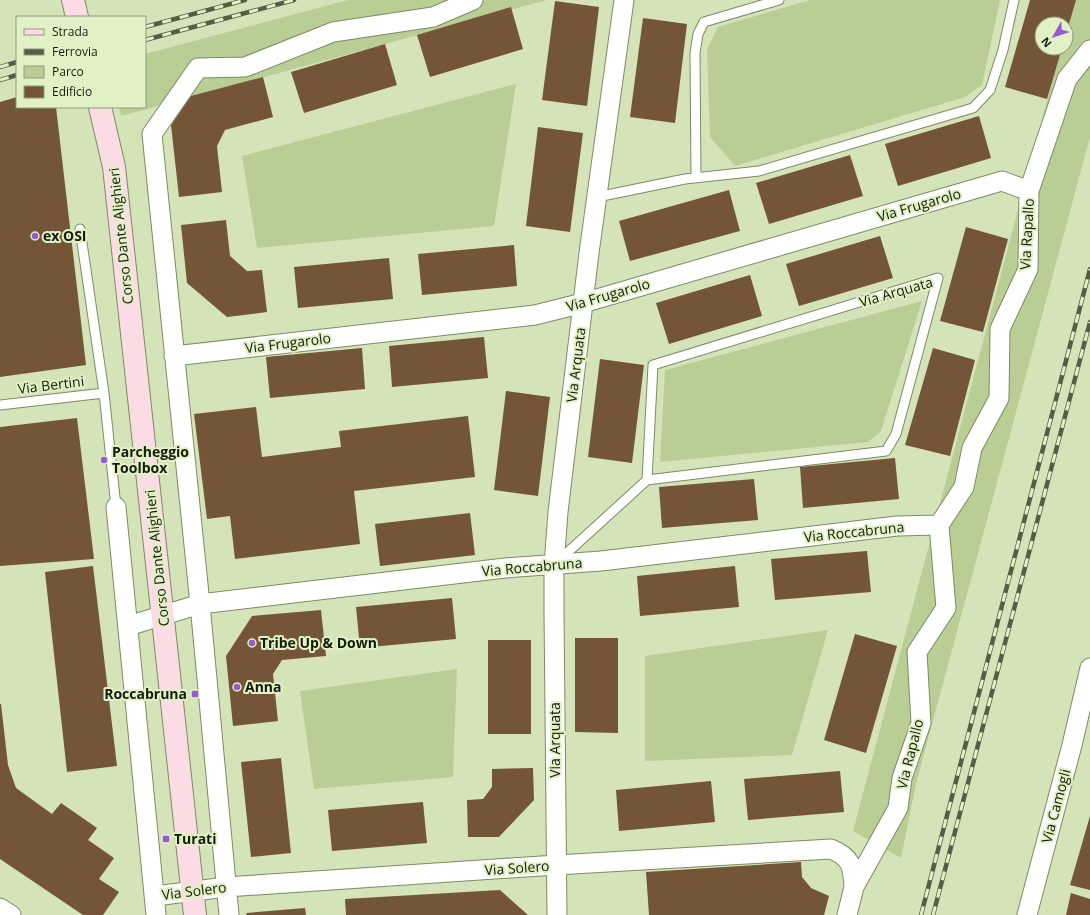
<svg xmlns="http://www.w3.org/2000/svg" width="1090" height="915" font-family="'Open Sans',sans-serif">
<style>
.green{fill:#b9ce95}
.building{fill:#755537}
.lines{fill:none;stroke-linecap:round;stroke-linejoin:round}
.lane-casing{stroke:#7c8b62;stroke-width:11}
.street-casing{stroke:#7c8b62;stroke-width:21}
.secondary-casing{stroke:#7c8b62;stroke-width:24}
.lane{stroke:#fff;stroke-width:9}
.street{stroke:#fff;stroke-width:19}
.secondary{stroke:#fbdce4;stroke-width:22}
.rail-casing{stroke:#545e44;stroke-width:4.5}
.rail{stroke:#e1f1c5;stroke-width:3;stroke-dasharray:9;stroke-linecap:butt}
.poi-dot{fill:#965bd2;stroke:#e1f1c5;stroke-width:1.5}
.labels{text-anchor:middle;stroke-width:4;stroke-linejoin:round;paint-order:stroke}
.street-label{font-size:14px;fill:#161c0b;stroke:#e1f1c5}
.poi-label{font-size:14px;font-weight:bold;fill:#161c0b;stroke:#e1f1c5;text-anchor:start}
</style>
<rect width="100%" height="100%" fill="#d4e4b8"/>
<path class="green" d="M348,0H547L121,116L119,107H145V54Z
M810,0H1000L982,85L965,97L735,166L710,137L707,49L718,27Z
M1074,0H1090V137L916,784L901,858L853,831L1061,48H1066V31Z
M516,84L494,226L257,248L242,156Z
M922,301L881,431L868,442L660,462L665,370Z
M828,630L792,755L645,761V656Z
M457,669L453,777L314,789L300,691Z"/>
<path class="building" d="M1030,0H1076L1066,34V24H1042V48H1062L1047,99L1005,87Z
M555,1L599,7L587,106L542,100Z
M511,7L523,49L430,77L417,35Z
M643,18L687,24L675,123L630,117Z
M385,44L397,85L304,113L291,72Z
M263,77L273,117L225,130L217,146L222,192L179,197L171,125L191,96Z
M17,97V107H56L86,365L0,377V102Z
M979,116L991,158L898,186L885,144Z
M538,127L583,133L570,232L526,226Z
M850,155L863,196L769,224L756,183Z
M729,190L740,231L630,261L619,221Z
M226,220L230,256L247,271L262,270L267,312L227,317L187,283L181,225Z
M966,227L1008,239L983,332L940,321Z
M880,236L893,278L799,306L786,264Z
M514,245L517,286L422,295L418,254Z
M389,258L393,299L298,308L294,267Z
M750,275L762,316L669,344L656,303Z
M484,337L488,378L392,387L389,346Z
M362,348L365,389L270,398L266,357Z
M933,348L975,360L950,456L905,445Z
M600,359L644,365L632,463L588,457Z
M506,391L550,397L538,496L494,490Z
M256,407L262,457L341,447L339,431L468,416L475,477L354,491L360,544L235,559L230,516L207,519L194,414Z
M77,418L94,559L0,566V427Z
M895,458L899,499L803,508L800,467Z
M754,479L758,520L662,528L659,487Z
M470,513L475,555L380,566L375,524Z
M867,551L871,592L775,600L771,559Z
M93,566L117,766L67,772L45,572Z
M735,566L739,607L640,616L637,576Z
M452,598L456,639L360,648L356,607Z
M321,610L326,656L282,660L273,674L278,721L233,726L226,656L252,616Z
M855,634L897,646L866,753L824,740Z
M575,638H618V733L575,732Z
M488,640H531V734H488Z
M0,704H1L8,765L16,788L52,814L61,803L97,828L88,840L114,858L99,879L119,892L103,915H83L0,859Z
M281,758L291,853L251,857L241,762Z
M533,768L534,800L499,837H468L467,800L483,799L492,787V769Z
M840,771L844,812L748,820L744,779Z
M711,781L715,822L619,831L616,790Z
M423,802L427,843L332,851L328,810Z
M1090,816V890L1070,885Z
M801,862L802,877L811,888L829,896L824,915H649L646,872Z
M500,890L528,915H346L345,899Z
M1071,893L1090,899V915H1066Z
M305,908L306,915H247L246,913Z"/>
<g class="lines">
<defs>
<path id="lane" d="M696,178L695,53L698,34L704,22L779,0
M597,197L685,179L759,171L973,108L990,90L1003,50L1014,0
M80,229L104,393L116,507
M0,405L104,393
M557,562L647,480L886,451L896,434L938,278L653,365L647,480"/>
<path id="street" d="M174,356L535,315L583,303L1002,181L1029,191
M116,507L156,915
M128,626L200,604L505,568L601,561L897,526L939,525
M155,896L226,887L556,865L831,849C851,857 853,867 854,887
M0,908L11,915
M229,915L200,604L152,134L198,68L245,67L333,32L433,17L473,0
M557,915L554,611V565L558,512L589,253L624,0
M847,915L854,887L898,808L902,778L921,723L917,652L946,608L939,525L964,487L972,448L999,398L1000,329L1028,269L1029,191L1067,79L1090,50
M1027,915L1072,745L1090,668"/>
<path id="secondary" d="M73,0L77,17
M100,107L114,167L195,915"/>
</defs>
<use href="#lane" class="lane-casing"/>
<use href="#street" class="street-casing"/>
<use href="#secondary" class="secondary-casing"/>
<use href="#lane" class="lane"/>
<use href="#street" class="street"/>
<use href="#secondary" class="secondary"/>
<defs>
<path id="rail" d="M145,27L245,0
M145,40L294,0
M0,67L17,62
M0,80L17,75
M921,915L1090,269
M933,915L1090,322"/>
</defs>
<use href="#rail" class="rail-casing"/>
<use href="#rail" class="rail"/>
</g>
<g class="poi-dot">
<circle cx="35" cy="236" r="4"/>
<circle cx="104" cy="460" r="4"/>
<circle cx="252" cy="643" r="4"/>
<circle cx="237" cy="687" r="4"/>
<rect x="191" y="690" width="8" height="8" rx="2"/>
<rect x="162" y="835" width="8" height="8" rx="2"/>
</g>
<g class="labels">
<g class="street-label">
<text transform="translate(919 205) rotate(-16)" y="5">Via Frugarolo</text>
<text transform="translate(1027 234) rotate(-87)" y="5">Via Rapallo</text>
<text transform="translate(121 236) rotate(-96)" y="5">Corso Dante Alighieri</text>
<text transform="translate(896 292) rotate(-16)" y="5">Via Arquata</text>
<text transform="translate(608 295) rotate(-16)" y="5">Via Frugarolo</text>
<text transform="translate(288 343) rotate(-7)" y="5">Via Frugarolo</text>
<text transform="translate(576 365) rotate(-83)" y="5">Via Arquata</text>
<text transform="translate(51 385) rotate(-7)" y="5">Via Bertini</text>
<text transform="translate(854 532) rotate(-6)" y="5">Via Roccabruna</text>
<text transform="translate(157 558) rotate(-96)" y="5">Corso Dante Alighieri</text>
<text transform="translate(532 567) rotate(-5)" y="5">Via Roccabruna</text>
<text transform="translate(555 740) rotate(-90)" y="5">Via Arquata</text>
<text transform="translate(910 754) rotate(-76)" y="5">Via Rapallo</text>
<text transform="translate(1056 806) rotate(-75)" y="5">Via Camogli</text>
<text transform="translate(517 868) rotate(-4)" y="5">Via Solero</text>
<text transform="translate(194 891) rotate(-7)" y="5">Via Solero</text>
</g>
<g class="poi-label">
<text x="43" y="241">ex OSI</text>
<text x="112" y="457">Parcheggio<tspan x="112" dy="16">Toolbox</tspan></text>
<text x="260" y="648">Tribe Up &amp; Down</text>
<text x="245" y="692">Anna</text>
<text x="187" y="699" text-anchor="end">Roccabruna</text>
<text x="174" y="844">Turati</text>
</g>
</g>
<rect x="16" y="16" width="130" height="92" fill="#e1f1c5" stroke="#909c7b"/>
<rect x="24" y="29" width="20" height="6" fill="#fbdce4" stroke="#909c7b"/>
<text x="52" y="36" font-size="12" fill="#161c0b">Strada</text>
<rect x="24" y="49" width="20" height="6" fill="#545e44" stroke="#909c7b"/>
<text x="52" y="56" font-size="12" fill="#161c0b">Ferrovia</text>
<rect x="24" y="66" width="20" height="12" fill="#b9ce95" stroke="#909c7b"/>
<text x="52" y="76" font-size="12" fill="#161c0b">Parco</text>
<rect x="24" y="86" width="20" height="12" fill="#755537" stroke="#909c7b"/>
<text x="52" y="96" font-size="12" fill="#161c0b">Edificio</text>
<g transform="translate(1054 36) rotate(231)"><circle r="19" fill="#e1f1c5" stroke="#909c7b"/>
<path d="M0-3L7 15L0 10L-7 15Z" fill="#965bd2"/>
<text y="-6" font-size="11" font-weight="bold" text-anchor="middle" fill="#161c0b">N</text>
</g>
</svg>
